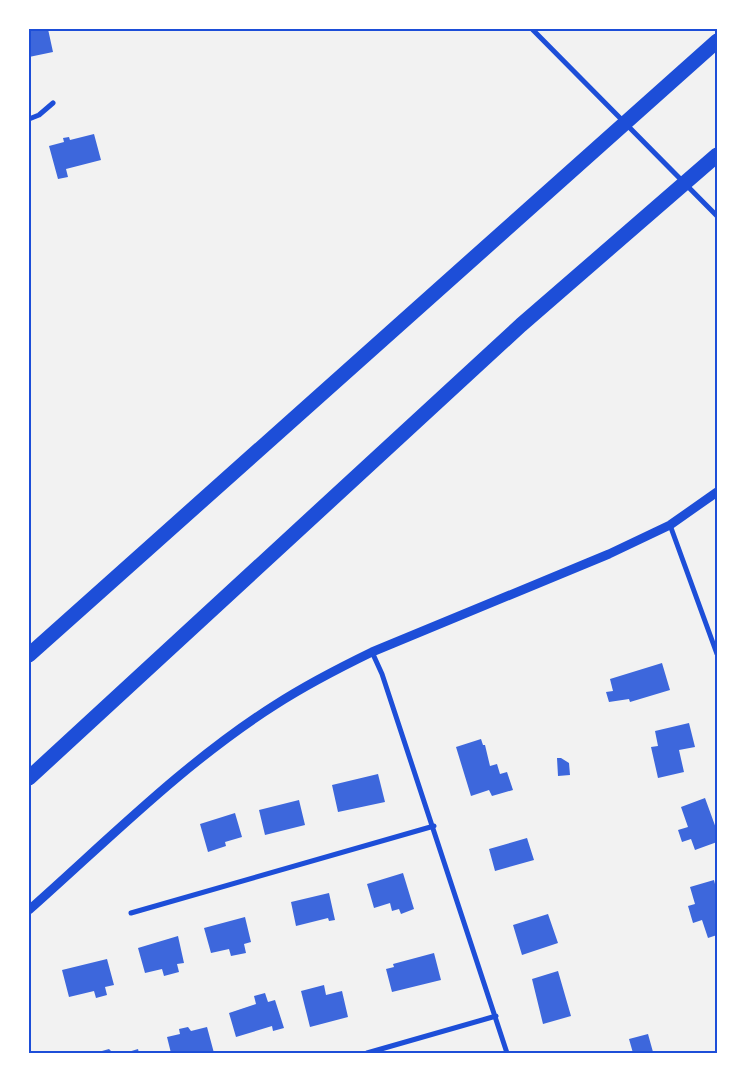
<svg xmlns="http://www.w3.org/2000/svg" width="746" height="1082" font-family="Rubik,sans-serif">
<style>
.building{fill:#3d67dc}
.lines{fill:none;stroke-linecap:round;stroke-linejoin:round}
.minor{stroke:#1d4ed8;stroke-width:5}
.tertiary{stroke:#1d4ed8;stroke-width:9}
.motorway{stroke:#1d4ed8;stroke-width:15}
.neatline{fill:none;stroke:#1d4ed8;stroke-width:2}
</style>
<rect width="100%" height="100%" fill="#f2f2f2"/>
<path class="building" d="M36,29H48L53,52L29,57V31Z
M94,134L101,160L66,169L68,177L58,179L49,146L64,142L63,138L69,137L70,140Z
M662,663L670,690L630,702L629,699L609,702L606,692L613,691L610,679Z
M689,723L695,747L679,750L684,772L658,778L651,747L658,746L655,731Z
M481,739L483,745H485L490,766L497,764L500,774L507,772L513,790L492,796L489,790L471,796L456,747Z
M557,758H561L569,763L570,775L558,776Z
M378,774L385,802L338,812L332,785Z
M705,798L717,831V842L695,850L691,839L682,842L678,830L688,827L681,807Z
M299,800L305,825L265,835L259,810Z
M235,813L242,837L225,842L226,846L208,852L200,824Z
M527,838L534,860L495,871L489,849Z
M403,873L414,909L401,914L399,909L392,911L390,903L374,908L367,884Z
M714,880L717,892V935L708,938L702,920L693,923L688,906L695,904L690,887Z
M329,893L335,920L329,921L328,918L296,926L291,902Z
M548,914L558,943L522,955L513,925Z
M245,917L251,942L244,944L246,953L231,956L229,949L211,953L204,928Z
M178,936L184,963L177,964L179,972L164,976L162,969L145,973L138,948Z
M434,953L441,980L392,992L386,969L394,967L393,964Z
M107,959L114,985L105,987L107,995L96,998L94,991L69,997L62,970Z
M558,971L571,1016L543,1024L532,979Z
M324,985L326,995L342,991L348,1017L310,1027L301,991Z
M265,993L268,1002L275,1000L284,1028L273,1031L272,1026L236,1037L229,1013L256,1004L254,996Z
M188,1027L191,1031L207,1027L214,1053H171L167,1037L180,1034L179,1029Z
M648,1034L653,1052L633,1053L629,1039Z
M109,1049L113,1053H95Z
M138,1049L139,1053H125Z"/>
<g class="lines">
<path class="minor" d="M532,29L717,216
M29,119L39,115L53,103
M670,525L717,654
M372,652L382,674L507,1053
M131,913L434,826
M367,1053L496,1016"/>
<path class="tertiary" d="M29,910C108,840 185,762 275,705C306,685 339,668 372,652L609,554L670,525L717,492"/>
<path class="motorway" d="M29,655L717,41
M29,778L521,325L717,155"/>
</g>
<rect width="746" height="1082" fill="none" stroke="#ffffff" stroke-width="60"/>
<rect x="30" y="30" width="686" height="1022" class="neatline"/>
</svg>
